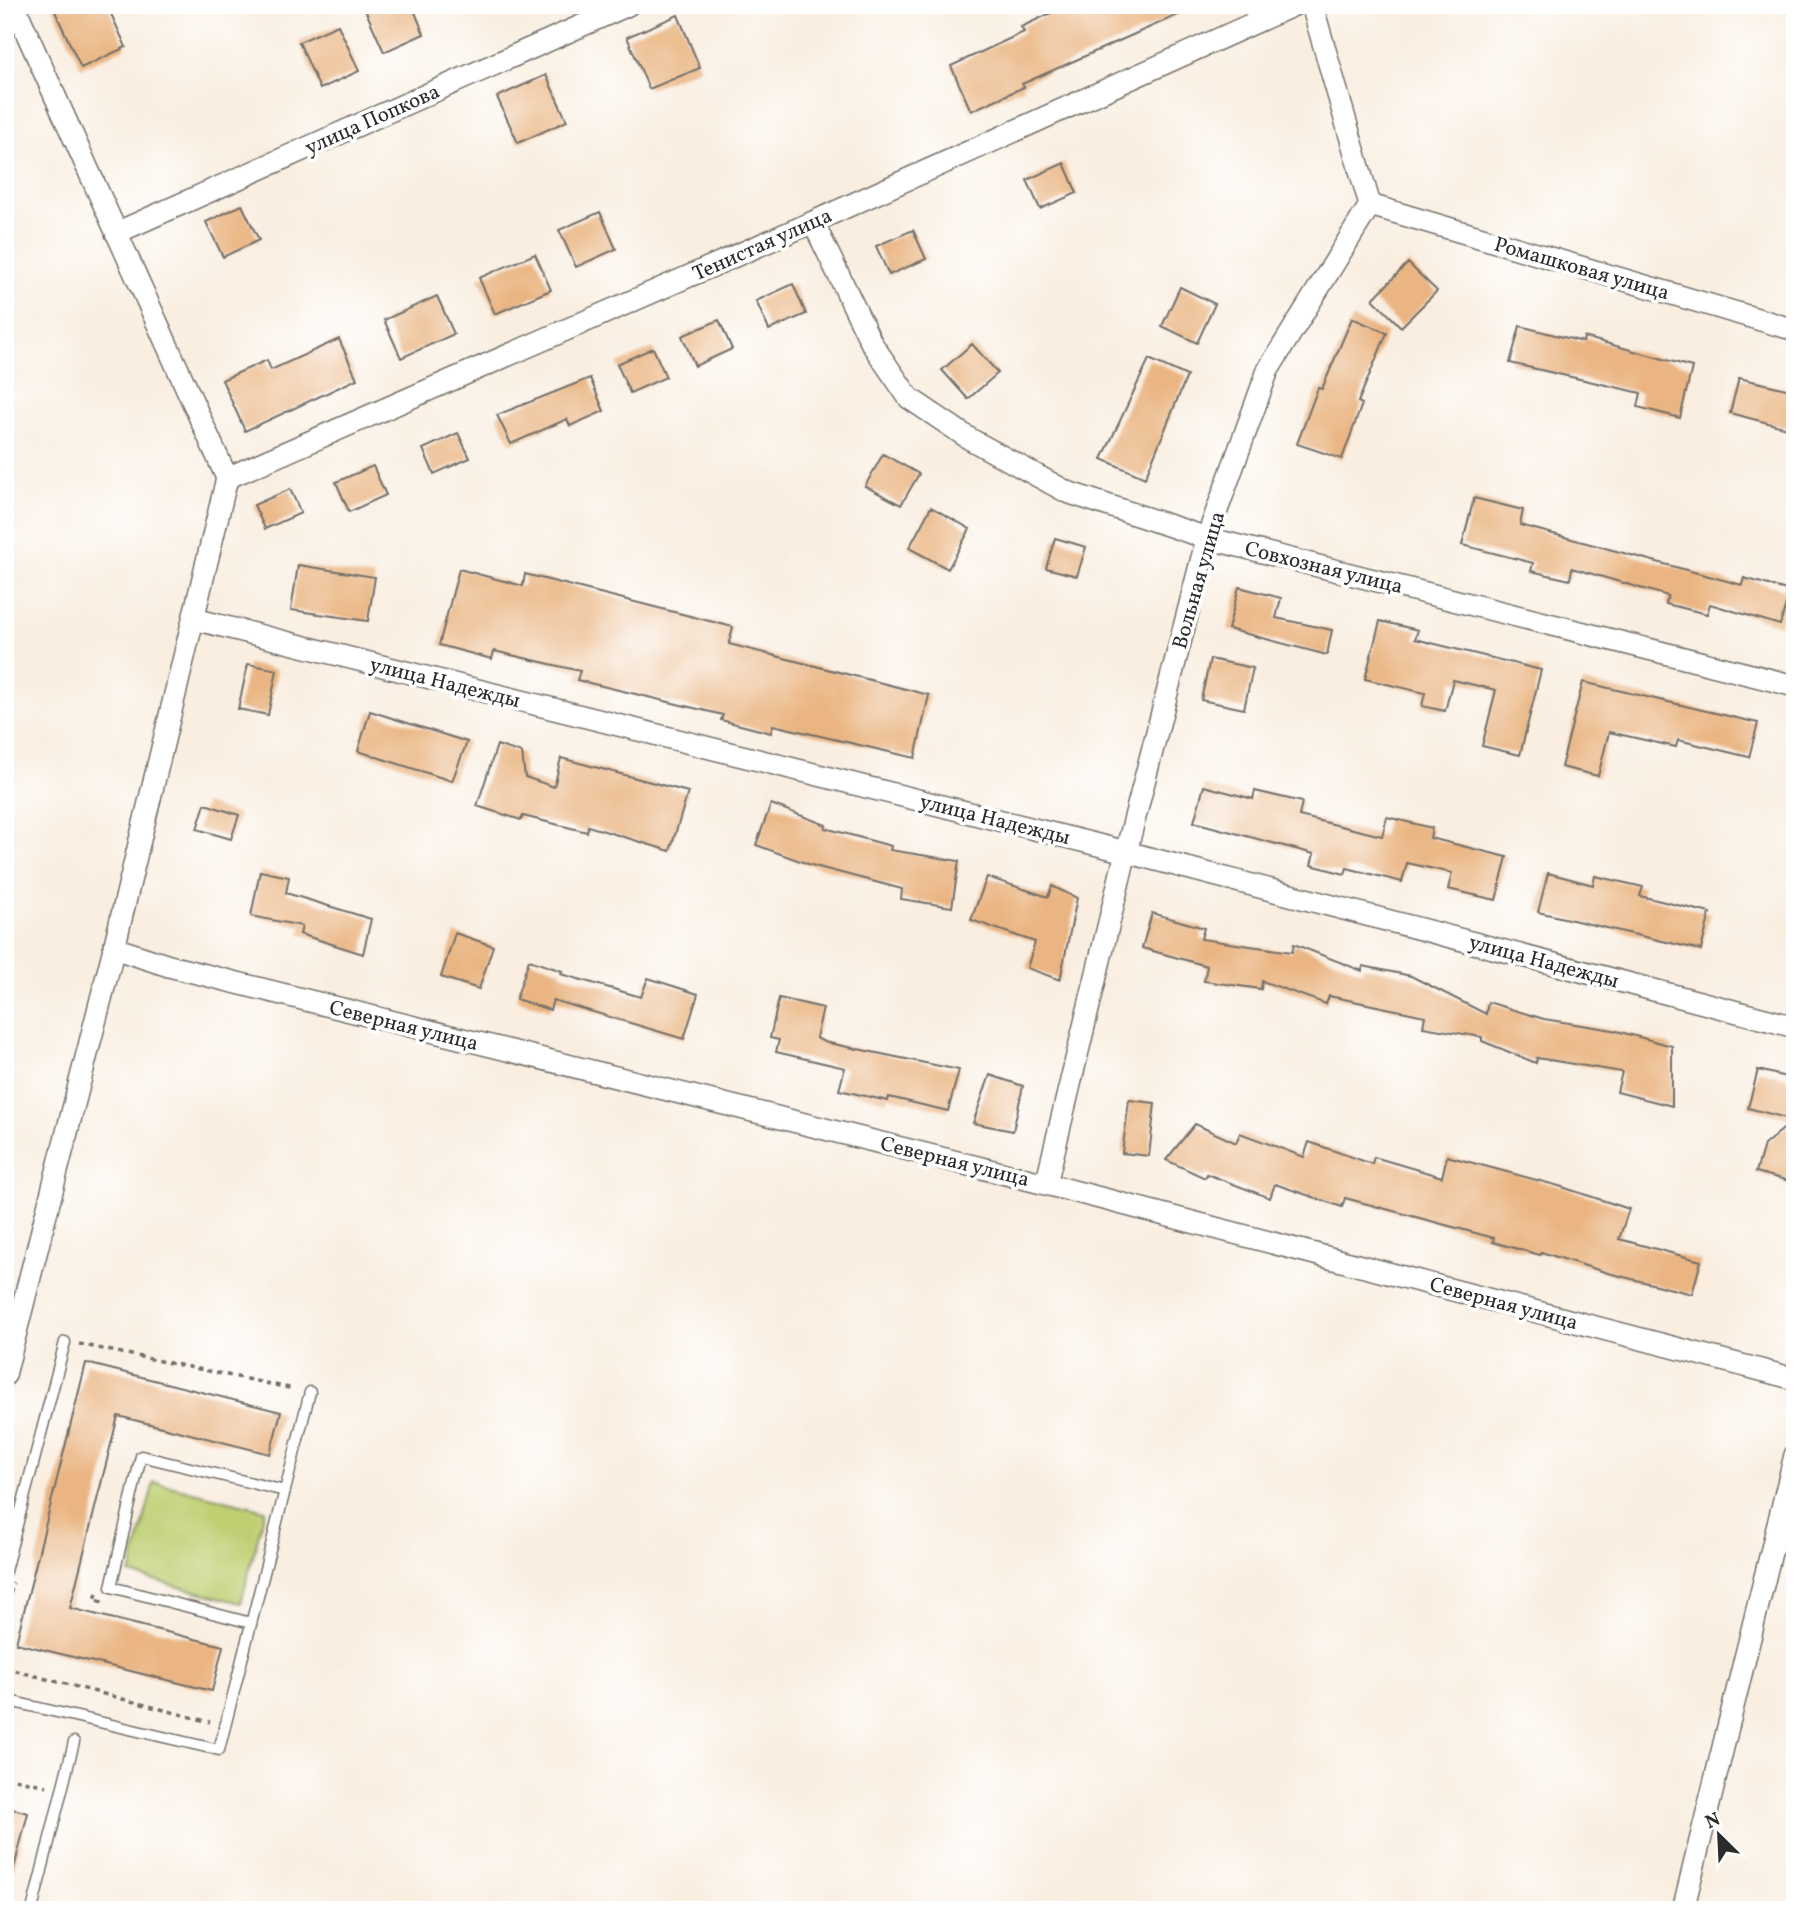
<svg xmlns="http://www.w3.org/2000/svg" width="1800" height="1915" font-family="Vollkorn,serif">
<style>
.green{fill:#bfcf72;stroke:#757d4e;stroke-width:2}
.building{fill:#eab582}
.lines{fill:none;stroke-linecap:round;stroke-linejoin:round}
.lane-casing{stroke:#736f6a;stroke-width:13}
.street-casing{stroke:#736f6a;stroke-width:24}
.path{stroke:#736f6a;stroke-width:3.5;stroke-dasharray:5 5;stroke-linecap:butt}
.lane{stroke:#fff;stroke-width:10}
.street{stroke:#fff;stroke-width:21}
.labels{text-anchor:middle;stroke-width:7;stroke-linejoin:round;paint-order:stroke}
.street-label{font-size:21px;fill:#2b2b2b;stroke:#fff}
</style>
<rect width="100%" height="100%" fill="#fff"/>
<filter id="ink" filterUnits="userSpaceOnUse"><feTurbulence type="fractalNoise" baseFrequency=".0143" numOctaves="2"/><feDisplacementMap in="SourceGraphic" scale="14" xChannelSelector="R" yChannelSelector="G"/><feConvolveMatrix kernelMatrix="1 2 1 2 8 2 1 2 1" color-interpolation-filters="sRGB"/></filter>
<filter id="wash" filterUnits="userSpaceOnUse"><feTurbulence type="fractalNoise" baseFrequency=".00686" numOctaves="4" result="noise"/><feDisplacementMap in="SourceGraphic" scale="28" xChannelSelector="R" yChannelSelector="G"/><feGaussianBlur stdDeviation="1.57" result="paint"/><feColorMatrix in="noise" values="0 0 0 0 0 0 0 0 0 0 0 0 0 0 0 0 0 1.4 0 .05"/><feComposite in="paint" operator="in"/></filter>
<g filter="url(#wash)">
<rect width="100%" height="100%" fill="#f9eee0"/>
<path class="green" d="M154,1482L265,1510L241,1603L130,1574Z"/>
<g id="blocks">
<path class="building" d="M52,5H107L126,47L81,68Z
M363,5H412L424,34L384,52Z
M1068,5H1200L1022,84L1024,87L971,111L951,66L1024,32L1021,27Z
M678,15L700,68L649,89L627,37Z
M338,25L359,71L320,89L299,42Z
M546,75L567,121L518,143L497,97Z
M1064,163L1077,193L1040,209L1027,180Z
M242,205L259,240L223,257L206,222Z
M600,212L616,249L576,267L559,230Z
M913,230L926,259L889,275L876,246Z
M535,254L551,290L495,314L479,278Z
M1408,263L1437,291L1401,327L1373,299Z
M793,284L806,314L769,330L756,301Z
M1180,287L1215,304L1197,343L1162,326Z
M437,296L454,334L401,358L384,320Z
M1352,318L1387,333L1358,402L1362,404L1342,459L1297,444L1318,388L1322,389Z
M719,320L732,349L695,366L682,336Z
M1520,326L1583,342L1584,337L1692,367L1680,418L1638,407L1641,393L1510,363Z
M339,339L357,379L245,431L222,380L267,360L271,370Z
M972,344L998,373L968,399L942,370Z
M653,348L666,377L630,393L617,364Z
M1149,359L1187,376L1145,478L1102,459Z
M590,378L604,411L570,426L567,419L511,444L497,415Z
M1739,378L1795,391V430L1730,413Z
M458,433L470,458L434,474L423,449Z
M883,454L919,474L901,505L865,486Z
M373,466L386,495L349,512L336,482Z
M290,489L301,513L265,529L254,505Z
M1474,498L1523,510L1520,525L1742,585L1744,578L1790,591L1780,625L1710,604L1707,614L1666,604L1668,596L1572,568L1570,580L1531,571L1533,563L1462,545Z
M931,507L970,529L948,569L909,548Z
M1055,538L1086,547L1077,576L1046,568Z
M298,565L375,577L368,621L291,610Z
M459,569L523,586L525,574L733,627L729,644L929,695L915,758L773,725L771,733L721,720L723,715L577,680L580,671L494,651L492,659L439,645Z
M1239,587L1281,598L1276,618L1332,630L1327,655L1228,629Z
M1380,621L1418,630L1415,639L1541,670L1520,755L1482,746L1496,690L1453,680L1445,711L1422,706L1425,693L1365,679Z
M1210,659L1253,668L1244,709L1201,700Z
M248,664L277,670L268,715L238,709Z
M1583,682L1758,723L1749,757L1678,740L1676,747L1609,732L1598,776L1561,767Z
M370,711L467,742L452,781L358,751Z
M497,745L522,753L525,777L554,787L561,758L688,792L670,851L588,826L587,832L523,816L521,820L477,806Z
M1204,786L1253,799L1255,791L1302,802L1299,816L1382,836L1387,817L1432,828L1430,838L1507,857L1496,900L1448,889L1452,873L1407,863L1402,882L1347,868L1345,874L1311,865L1314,854L1194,822Z
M205,804L239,815L231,839L197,829Z
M771,804L826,825L825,828L891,846L890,850L959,861L952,907L901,899L902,889L811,865L756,845Z
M260,871L289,877L286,893L371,919L363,954L300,934L302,926L251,916Z
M1548,873L1593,885L1595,876L1643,887L1640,896L1710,913L1701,950L1538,912Z
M987,877L1048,897L1052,886L1077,898L1060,980L1027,968L1035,942L971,920Z
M1152,913L1204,928L1201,939L1292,952L1294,944L1362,971L1363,966L1411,976L1486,1014L1488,1002L1544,1019L1613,1030L1672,1046V1106L1617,1092L1622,1072L1537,1058L1536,1063L1482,1041V1037L1423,1027L1425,1016L1329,996L1326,1004L1262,981L1261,989L1204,981L1207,966L1142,948Z
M455,933L493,946L479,989L441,977Z
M529,960L562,971L561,974L641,997L648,978L698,994L684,1039L553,1000L550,1010L516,999Z
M779,998L823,1008L816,1038L824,1042L959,1070L948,1111L889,1097L888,1101L839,1090L845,1068L776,1052L779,1040L770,1038Z
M1758,1070L1795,1079V1160L1789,1181L1756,1172L1764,1145L1794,1120L1748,1108Z
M990,1075L1023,1086L1013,1131L973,1123Z
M1129,1100L1155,1103L1149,1156L1122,1153Z
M1195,1124L1236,1143L1240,1133L1304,1157L1309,1142L1372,1164L1374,1157L1442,1177L1447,1156L1559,1186L1629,1209L1619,1239L1701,1261L1692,1294L1608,1273L1541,1252L1540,1255L1493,1242L1494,1238L1345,1198L1342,1207L1275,1184L1270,1198L1207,1174L1205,1178L1166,1160Z
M86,1363L281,1412L270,1454L118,1416L70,1608L223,1646L212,1691L16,1643Z
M5,1807L28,1813L11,1880L5,1879Z"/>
</g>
</g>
<g filter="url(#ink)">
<use href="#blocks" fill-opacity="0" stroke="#736f6a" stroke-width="2"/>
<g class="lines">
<defs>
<path id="lane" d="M5,1571L65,1342
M251,1623L111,1587L141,1456L285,1491
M5,1700L219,1750L310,1392
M32,1910L74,1742"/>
<path id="street" d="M1370,205L1795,330
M813,222L872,344L909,398L970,439L1067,492L1207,538L1795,686
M116,233L628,5
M227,478L813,222L1294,5
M194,619L1126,852L1795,1027
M114,948L169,966L1046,1184L1795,1379
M1046,1184L1126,852L1207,538L1268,370L1370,205L1312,5
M5,1375L114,948L227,478L14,5
M1683,1910L1795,1455"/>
</defs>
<use href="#lane" class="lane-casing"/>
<use href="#street" class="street-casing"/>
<path class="path" d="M79,1344L294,1389
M97,1593L95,1600L107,1603
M5,1613L13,1583
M5,1668L210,1722
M5,1777L47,1786"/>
<use href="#lane" class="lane"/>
<use href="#street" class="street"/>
</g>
</g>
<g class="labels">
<g class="street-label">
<text transform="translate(372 119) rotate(-24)" y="7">улица Попкова</text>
<text transform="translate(762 244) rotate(-24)" y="7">Тенистая улица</text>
<text transform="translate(1582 268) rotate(16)" y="7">Ромашковая улица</text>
<text transform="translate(1324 567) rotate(14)" y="7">Совхозная улица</text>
<text transform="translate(1198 580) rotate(-74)" y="7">Вольная улица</text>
<text transform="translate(445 682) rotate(14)" y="7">улица Надежды</text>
<text transform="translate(995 819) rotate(14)" y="7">улица Надежды</text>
<text transform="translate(1544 961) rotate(15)" y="7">улица Надежды</text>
<text transform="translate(404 1025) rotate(14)" y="7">Северная улица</text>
<text transform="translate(955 1161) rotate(14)" y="7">Северная улица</text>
<text transform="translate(1504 1303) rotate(15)" y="7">Северная улица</text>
</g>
</g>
<rect width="1800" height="1915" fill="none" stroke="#fff" stroke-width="28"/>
<g transform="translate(1719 1835) rotate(336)" stroke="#ffffff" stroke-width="5" paint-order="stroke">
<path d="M0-5L12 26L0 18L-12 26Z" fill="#2b2b2b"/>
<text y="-10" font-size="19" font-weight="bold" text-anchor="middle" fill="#2b2b2b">N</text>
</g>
</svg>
